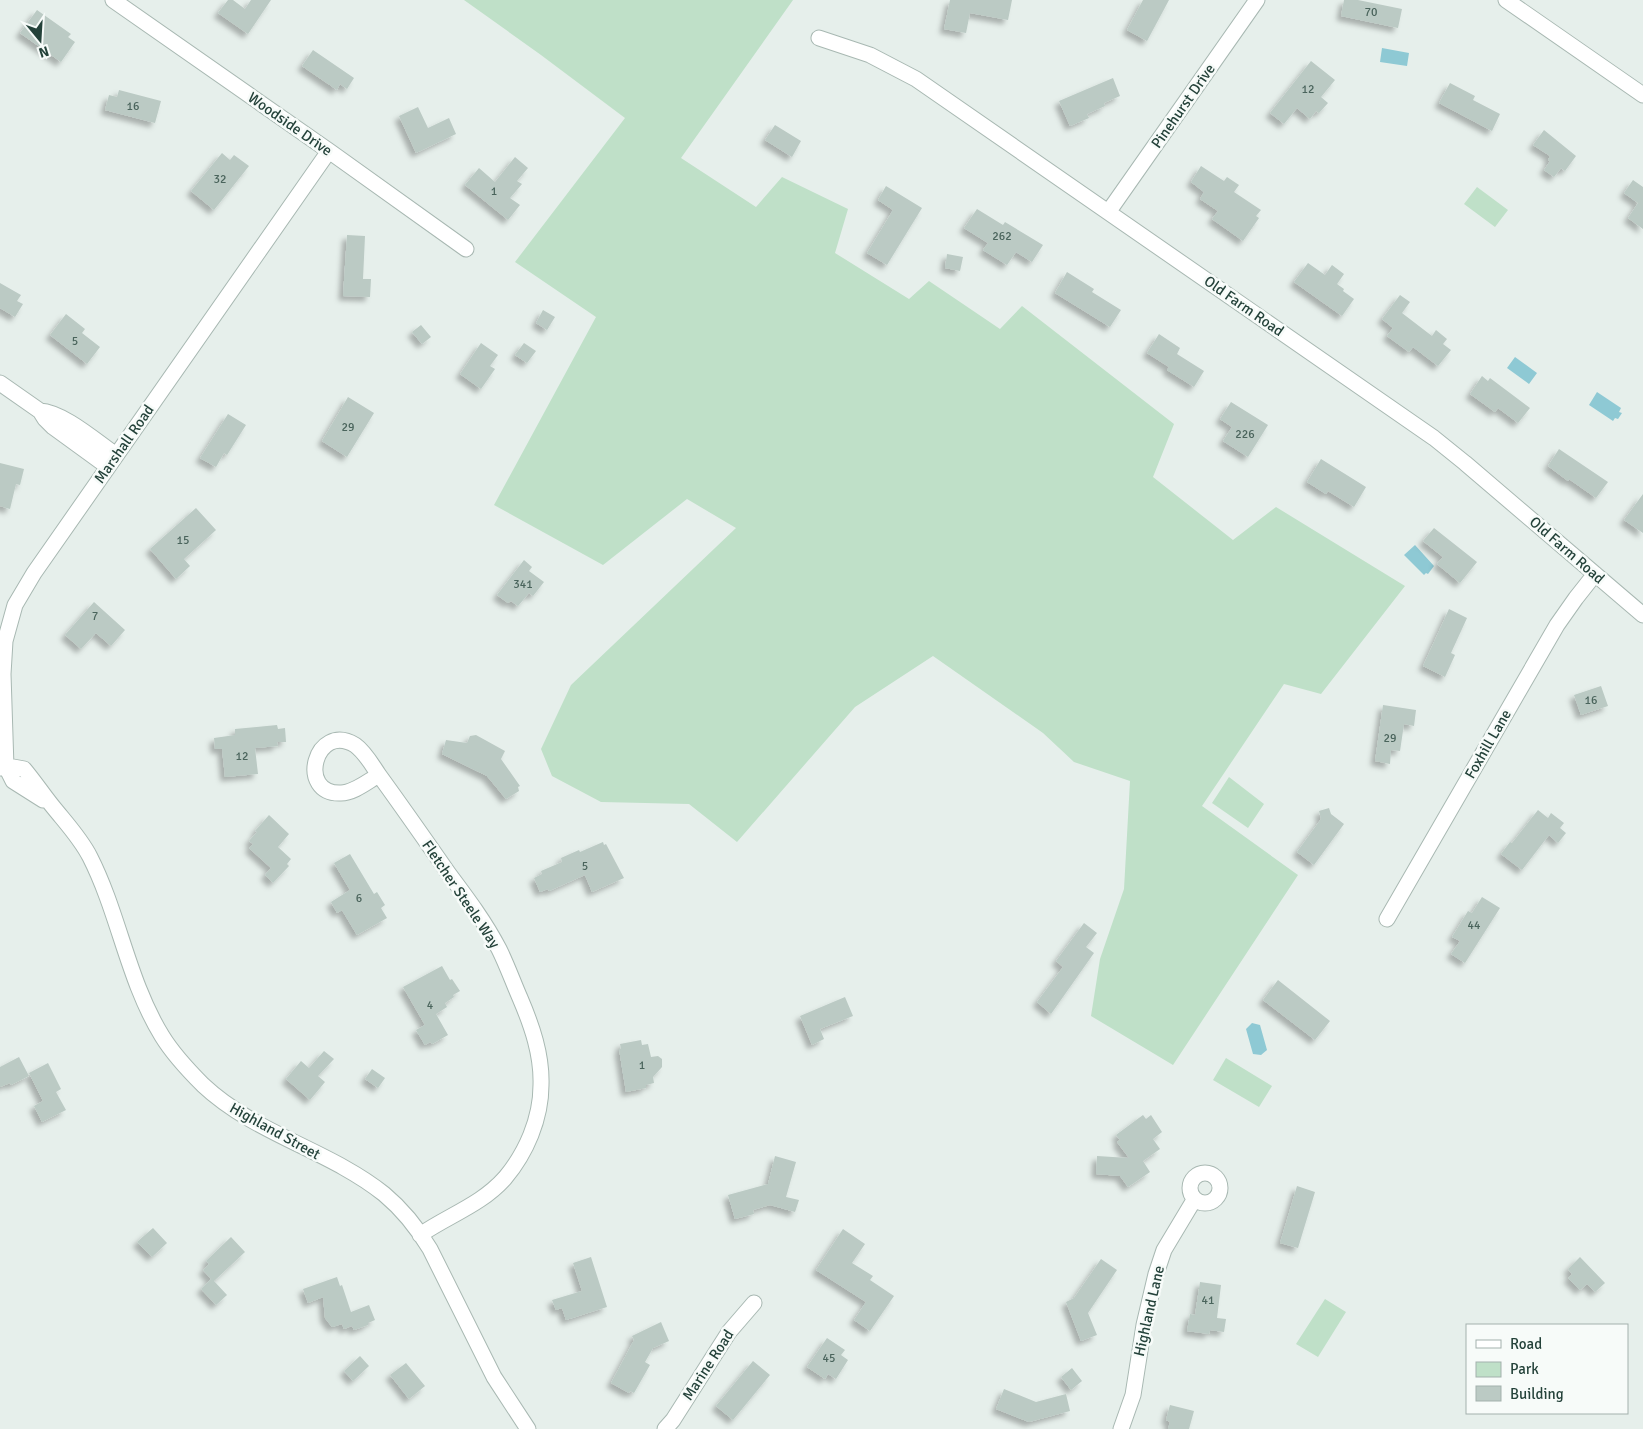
<svg xmlns="http://www.w3.org/2000/svg" width="1643" height="1429" font-family="Signika,sans-serif">
<style>
.green{fill:#bfe0c8}
.water{fill:#8ec9d4}
.building{fill:#bbcac4;filter:url(#shadow)}
.lines{fill:none;stroke-linecap:round;stroke-linejoin:round}
.minor-casing{stroke:#a8b8b2;stroke-width:17}
.minor{stroke:#fff;stroke-width:15}
.labels{text-anchor:middle;stroke-width:5;stroke-linejoin:round;paint-order:stroke}
.number-label{font-size:12px;fill:#4a645c}
.street-label{font-size:15px;fill:#24423a;stroke:#f7fbf9}
</style>
<defs>
<filter id="shadow"><feDropShadow dx="-4.5" dy="4.5" stdDeviation="2.5" flood-color="#0004"/></filter>
</defs>
<rect width="100%" height="100%" fill="#e6efeb"/>
<path class="green" d="M464,0H793L681,158L756,207L782,177L848,209L835,253L909,299L929,281L1000,329L1022,306L1174,424L1153,477L1233,540L1276,507L1405,586L1321,694L1284,684L1202,806L1298,875L1173,1065L1091,1016L1100,959L1124,889L1130,781L1074,762L1043,733L933,656L855,707L737,842L689,804L601,802L552,776L541,749L571,685L736,528L687,499L603,565L494,505L596,317L515,262L625,118L541,55Z
M1477,187L1508,210L1495,227L1464,204Z
M1229,777L1264,804L1248,828L1212,803Z
M1226,1058L1272,1086L1259,1107L1213,1080Z
M1325,1299L1346,1312L1318,1357L1296,1344Z"/>
<path class="water" d="M1382,48L1409,53L1407,66L1380,62Z
M1515,357L1537,373L1529,384L1507,368Z
M1597,392L1621,408L1619,412L1622,413L1618,419L1615,418L1613,421L1589,405Z
M1415,545L1434,566L1428,574L1426,573L1424,575L1404,555Z
M1252,1023L1260,1025L1267,1050L1261,1055L1253,1054L1246,1029Z"/>
<path class="building" d="M228,0H233L245,9L251,0H271L248,34L218,13Z
M950,0H1012L1008,20L970,13L966,33L944,29Z
M1143,0H1169L1147,41L1127,30Z
M1344,0H1358L1402,9L1398,28L1341,16Z
M37,10L71,34L68,37L75,42L61,62L20,33Z
M313,50L354,78L347,89L340,84L337,90L302,66Z
M1311,61L1335,80L1321,97L1328,103L1319,113L1316,111L1310,119L1297,108L1284,124L1270,113Z
M1113,78L1120,96L1104,103L1105,106L1087,114L1089,118L1070,126L1059,101Z
M1450,83L1475,96L1473,100L1500,114L1492,131L1439,103Z
M119,90L161,101L155,123L105,110L109,95L117,97Z
M418,107L428,128L449,118L456,134L416,153L399,116Z
M775,125L801,141L792,157L765,140Z
M1544,130L1576,156L1565,171L1561,168L1554,177L1544,170L1550,161L1548,160L1550,156L1533,145Z
M222,153L230,160L234,155L249,166L214,210L191,191Z
M515,157L528,168L517,181L522,184L510,198L520,205L508,220L465,185L479,168L495,182Z
M1201,166L1224,181L1227,177L1239,185L1234,192L1261,210L1256,216L1259,218L1243,241L1212,219L1218,211L1200,199L1204,192L1191,182Z
M1633,180L1643,187V229L1628,218L1638,203L1624,193Z
M886,186L922,208L887,265L867,253L893,210L878,200Z
M977,209L1003,225L1005,222L1043,245L1032,262L1016,252L1007,265L983,250L988,243L964,228Z
M347,235L365,236L363,279H371L370,297L343,296Z
M947,254L963,257L960,271L945,268Z
M1308,263L1325,275L1332,265L1344,274L1337,284L1344,289L1343,291L1354,299L1342,316L1294,282Z
M1067,272L1094,289L1092,292L1121,310L1110,327L1055,293Z
M0,283L21,295L17,301L23,304L15,317L0,308Z
M1400,295L1410,302L1402,313L1432,336L1436,330L1447,339L1443,344L1451,350L1438,366L1413,347L1409,352L1387,336L1393,328L1382,319Z
M543,310L555,317L547,330L536,323Z
M66,314L85,329L82,333L100,347L87,364L50,335Z
M421,325L431,337L422,344L412,332Z
M1159,334L1180,348L1177,354L1204,371L1194,387L1167,370L1169,367L1147,353Z
M481,343L498,355L490,366L495,369L481,389L460,374Z
M524,343L536,351L527,363L515,355Z
M1482,376L1488,381L1490,378L1530,408L1518,423L1498,408L1495,412L1470,394Z
M348,397L374,413L347,457L322,441Z
M1231,402L1268,425L1248,457L1223,441L1232,427L1220,419Z
M228,414L246,425L227,455L224,453L216,467L200,458Z
M1559,449L1608,482L1596,498L1569,479L1568,481L1548,466Z
M1321,459L1366,487L1354,507L1328,491L1326,494L1307,482Z
M0,463L24,469L20,485L16,484L10,509L0,506Z
M1643,494V533L1624,520Z
M196,508L216,530L184,559L190,566L176,579L150,549Z
M1434,528L1477,562L1460,583L1437,564L1443,557L1423,541Z
M524,560L532,567L529,571L544,582L533,596L529,593L518,606L511,601L508,603L497,595Z
M94,602L125,630L111,646L96,633L81,649L65,635Z
M1449,609L1467,618L1451,653L1455,655L1445,677L1423,666Z
M1601,686L1608,706L1581,715L1574,695Z
M1383,705L1416,710L1414,726L1404,724L1400,751L1391,750L1390,764L1375,761Z
M277,725L278,729L285,728L286,742H277L278,746L255,748L258,774L225,777L222,749H215L214,738L235,735V729Z
M476,735L505,751L501,759L520,786L518,787L519,791L506,799L487,776L442,754L446,740L467,743L470,736Z
M1329,808L1331,814L1344,824L1314,865L1297,852L1321,819L1319,811Z
M1538,810L1548,818L1551,813L1564,823L1560,828L1566,833L1558,843L1549,835L1522,870L1501,854L1510,842L1512,843Z
M269,815L289,834L278,847L291,859L287,864L289,866L273,883L265,875L271,868L249,848L253,844L249,841L257,832L255,831Z
M603,842L604,845L606,844L624,878L592,892L585,875L549,891L548,889L540,892L534,878L542,874L541,871L562,862L561,858L579,850L580,852Z
M350,854L374,894L377,892L385,905L381,908L387,918L357,935L342,910L337,913L331,902L350,890L334,863Z
M1482,897L1500,908L1465,963L1451,954L1460,941L1452,937L1468,911L1472,913Z
M1084,923L1097,933L1086,947L1094,953L1051,1014L1037,1002L1063,967L1056,961Z
M442,966L450,980L452,979L460,991L453,995L454,997L445,1003L447,1007L436,1014L448,1035L432,1044L430,1042L425,1045L416,1030L425,1025L403,987Z
M1278,980L1330,1021L1315,1040L1263,1000Z
M845,997L853,1016L820,1029L824,1039L812,1045L800,1016Z
M641,1040L642,1045L648,1044L651,1057L658,1056L662,1059V1067L653,1077L654,1083L646,1085V1088L626,1092L619,1049H621L620,1044Z
M324,1051L334,1059L318,1076L325,1082L310,1100L286,1079L301,1061L309,1068Z
M19,1057L29,1076L11,1085L10,1083L0,1087V1067Z
M48,1063L61,1089L56,1092L66,1110L42,1122L34,1106L43,1101L29,1073Z
M372,1069L385,1078L378,1088L365,1079Z
M1143,1115L1146,1119L1151,1115L1162,1132L1153,1139L1160,1149L1143,1161L1150,1172L1128,1187L1120,1176L1096,1174L1097,1156L1129,1158L1117,1142L1120,1140L1116,1135Z
M775,1156L796,1162L786,1197L799,1200L795,1212L770,1205L753,1210L754,1214L735,1219L728,1195L768,1184Z
M1297,1186L1315,1192L1298,1248L1280,1243Z
M153,1228L167,1243L152,1257L137,1242Z
M843,1229L865,1244L852,1263L873,1276L870,1280L894,1296L870,1331L854,1320L866,1302L816,1270Z
M231,1237L245,1252L214,1281L227,1295L216,1305L201,1289L211,1279L203,1270L209,1264L206,1261Z
M591,1257L607,1307L566,1320L562,1308L556,1310L552,1300L582,1291L573,1263Z
M1580,1257L1605,1283L1595,1292L1587,1284L1580,1290L1568,1278L1572,1274L1568,1269Z
M1101,1259L1117,1270L1088,1313L1097,1335L1081,1341L1066,1302L1074,1298Z
M337,1277L340,1286L342,1285L351,1312L369,1305L375,1320L368,1323V1325L354,1330L352,1326L344,1329L342,1324L332,1327L325,1318L323,1297L308,1303L303,1289Z
M1200,1282L1221,1285L1217,1318L1226,1319L1224,1332L1210,1330L1209,1334L1187,1331L1190,1314L1195,1315Z
M661,1322L669,1341L653,1348L645,1362L650,1365L634,1393L630,1391L629,1393L611,1383L634,1340L632,1336Z
M827,1338L845,1350L841,1355L848,1360L836,1379L828,1374L825,1379L807,1367Z
M360,1356L369,1366L353,1381L344,1371Z
M753,1361L770,1375L733,1420L716,1406Z
M406,1363L425,1386L409,1399L390,1375Z
M1072,1368L1082,1381L1071,1390L1061,1377Z
M1004,1389L1036,1402L1066,1394L1070,1411L1029,1422L996,1409Z
M1170,1405L1194,1411L1189,1429H1168L1170,1422L1166,1420Z"/>
<g class="lines">
<defs>
<path id="minor" d="M113,0L329,151L466,249
M1506,0L1643,95
M819,38L870,55L916,79L1434,438L1465,463L1643,615
M1109,211L1257,0
M0,383L40,411L45,419L53,427L108,467
M40,411C63,412 97,442 116,455
M0,768L13,767L24,769C35,782 44,796 54,808C67,824 81,839 90,857C119,914 128,981 162,1036C173,1054 188,1070 203,1085C255,1134 329,1150 384,1194C402,1209 418,1229 430,1249L494,1377L528,1429
M379,775C368,781 354,793 341,793C296,795 315,721 355,745C365,752 372,765 379,775C403,808 426,841 449,874C467,898 485,922 499,949C507,965 513,982 520,998C532,1026 542,1055 541,1085C541,1119 526,1153 505,1178C481,1205 449,1215 420,1235
M43,800L13,781L6,767L3,674L5,641L15,605L34,573L329,151
M1387,919L1557,625L1576,598L1595,574
M1190 1188a15 15 0 1 1 30 0a15 15 0 1 1-30 0Z
M665,1429L673,1420L729,1332L754,1303
M1121,1429L1133,1395L1144,1325L1156,1274L1164,1250L1194,1200"/>
</defs>
<use href="#minor" class="minor-casing"/>
<use href="#minor" class="minor"/>
</g>
<g class="labels">
<g class="number-label">
<text x="1371" y="16">70</text>
<text x="1308" y="93">12</text>
<text x="133" y="110">16</text>
<text x="220" y="183">32</text>
<text x="494" y="195">1</text>
<text x="1002" y="240">262</text>
<text x="75" y="345">5</text>
<text x="348" y="431">29</text>
<text x="1245" y="438">226</text>
<text x="183" y="544">15</text>
<text x="523" y="588">341</text>
<text x="95" y="620">7</text>
<text x="1591" y="704">16</text>
<text x="1390" y="742">29</text>
<text x="242" y="760">12</text>
<text x="585" y="870">5</text>
<text x="359" y="902">6</text>
<text x="1474" y="929">44</text>
<text x="430" y="1009">4</text>
<text x="642" y="1069">1</text>
<text x="1208" y="1304">41</text>
<text x="829" y="1362">45</text>
</g>
<g class="street-label">
<text transform="translate(1183 106) rotate(-55)" y="5">Pinehurst Drive</text>
<text transform="translate(290 124) rotate(35)" y="5">Woodside Drive</text>
<text transform="translate(1244 306) rotate(35)" y="5">Old Farm Road</text>
<text transform="translate(124 444) rotate(-55)" y="5">Marshall Road</text>
<text transform="translate(1567 550) rotate(41)" y="5">Old Farm Road</text>
<text transform="translate(1488 744) rotate(-60)" y="5">Foxhill Lane</text>
<text transform="translate(461 894) rotate(56)" y="5">Fletcher Steele Way</text>
<text transform="translate(275 1131) rotate(29)" y="5">Highland Street</text>
<text transform="translate(1149 1311) rotate(-77)" y="5">Highland Lane</text>
<text transform="translate(708 1365) rotate(-57)" y="5">Marine Road</text>
</g>
</g>
<rect x="1466" y="1324" width="162" height="90" fill="#f7fbf9" stroke="#a3b1ad"/>
<rect x="1476" y="1340" width="25" height="8" fill="#ffffff" stroke="#a3b1ad"/>
<text x="1510" y="1349" font-size="15" fill="#24423a">Road</text>
<rect x="1476" y="1362" width="25" height="15" fill="#bfe0c8" stroke="#a3b1ad"/>
<text x="1510" y="1374" font-size="15" fill="#24423a">Park</text>
<rect x="1476" y="1386" width="25" height="15" fill="#bbcac4" stroke="#a3b1ad"/>
<text x="1510" y="1399" font-size="15" fill="#24423a">Building</text>
<g transform="translate(40 40) rotate(162)" stroke="#f7fbf9" stroke-width="4" paint-order="stroke">
<path d="M0-4L9 19L0 12L-9 19Z" fill="#24423a"/>
<text y="-8" font-size="14" font-weight="bold" text-anchor="middle" fill="#24423a">N</text>
</g>
</svg>
